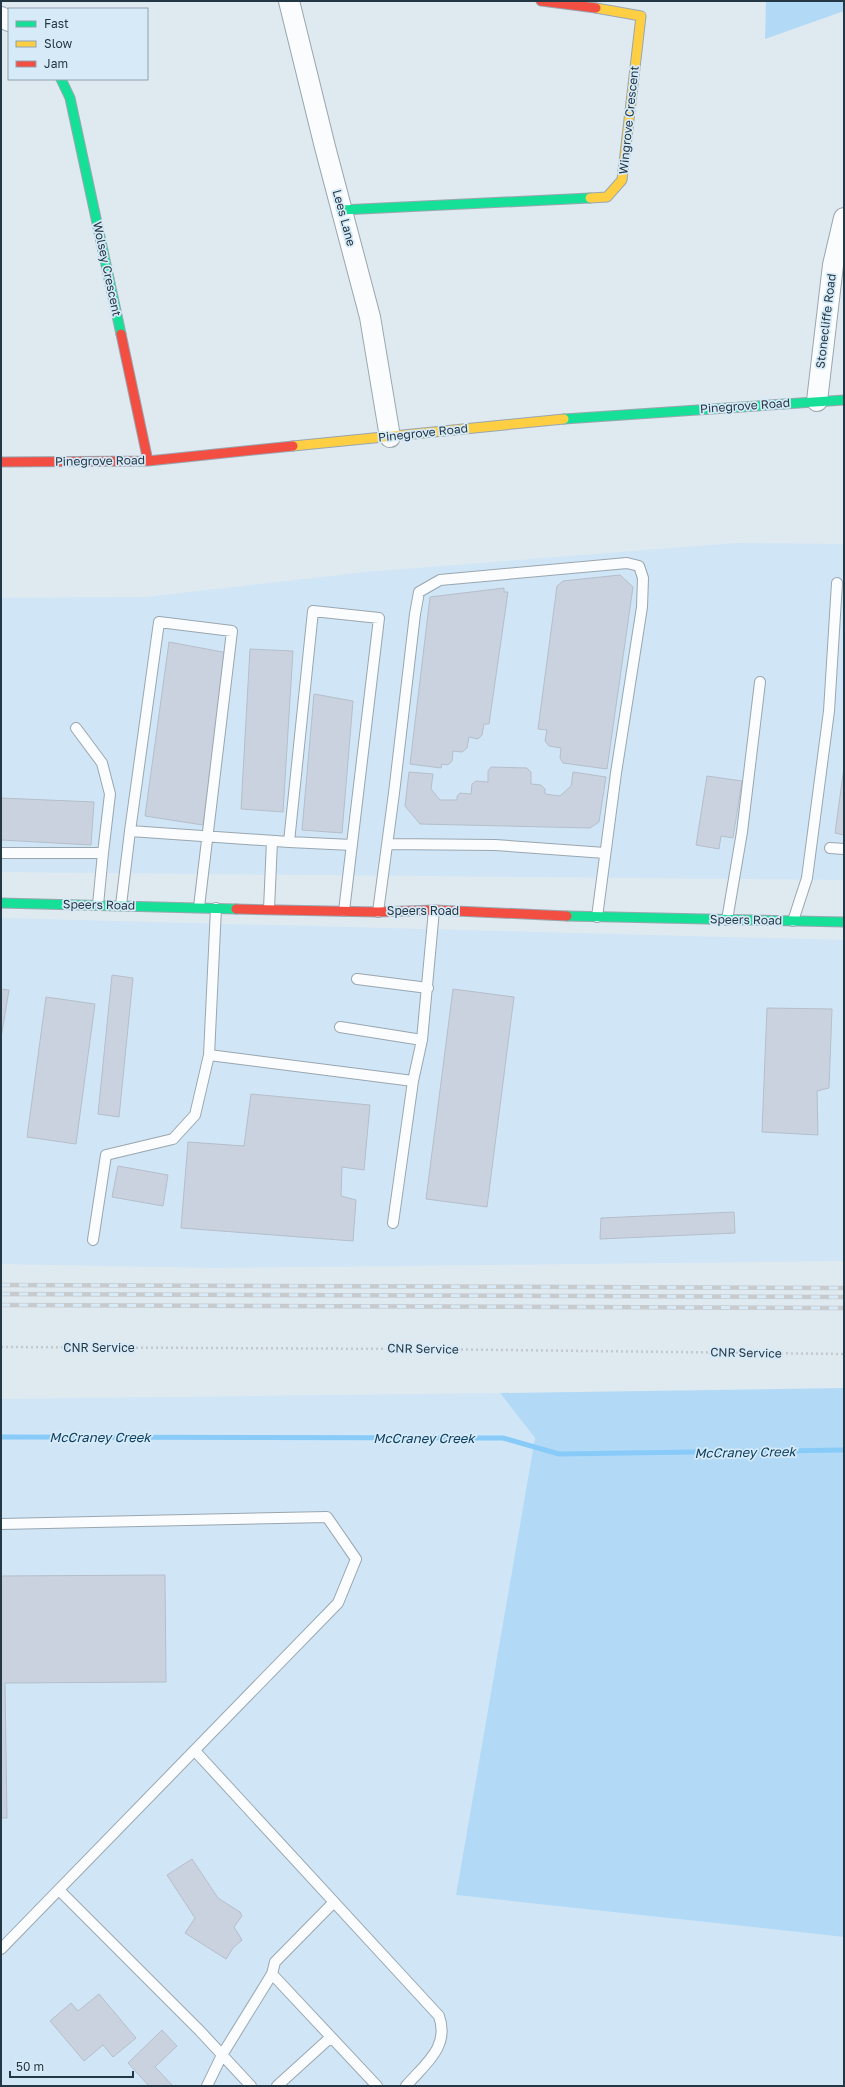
<svg xmlns="http://www.w3.org/2000/svg" width="845" height="2087" font-family="'Golos Text',sans-serif">
<style>
.built{fill:#d0e6f7}
.green{fill:#b2daf7}
.lines{fill:none;stroke-linecap:round;stroke-linejoin:round}
.stream{stroke:#88cbf9;stroke-width:5}
.building{fill:#c9d2de;stroke:#b5beca}
.lane-casing{stroke:#99a6b0;stroke-width:12}
.street-casing{stroke:#99a6b0;stroke-width:22}
.fast-casing{stroke:#99a6b0;stroke-width:11}
.slow-casing{stroke:#99a6b0;stroke-width:11}
.jam-casing{stroke:#99a6b0;stroke-width:11}
.path{stroke:#c3c9cc;stroke-width:2.5;stroke-dasharray:2 3;stroke-linecap:butt}
.lane{stroke:#fafcfd;stroke-width:10}
.street{stroke:#fafcfd;stroke-width:20}
.fast{stroke:#16e098;stroke-width:9}
.slow{stroke:#ffcf43;stroke-width:9}
.jam{stroke:#f24e42;stroke-width:9}
.rail-casing{stroke:#c7cbce;stroke-width:4.5}
.rail{stroke:#d7eaf8;stroke-width:3;stroke-dasharray:9;stroke-linecap:butt}
.labels{text-anchor:middle;stroke-width:3.5;stroke-linejoin:round;paint-order:stroke}
.street-label{font-size:12px;fill:#233745;stroke:#d7eaf8}
.water-label{font-size:13px;font-style:italic;fill:#0c4060;stroke:#d7eaf8}
</style>
<rect width="100%" height="100%" fill="#dfe9f0"/>
<path class="built" d="M736,543L844,544V880L1,872V598L145,597L366,572Z
M1,918L844,940V1261L214,1268L1,1264Z
M500,1393L535,1438L456,1895L844,1937V2086H1V1399Z"/>
<path class="green" d="M766,1H844V11L765,39Z
M844,1388V1937L456,1895L535,1438L500,1393Z"/>
<g class="lines">
<path class="stream" d="M1,1437L503,1438L559,1454L844,1450"/>
</g>
<path class="building" d="M620,575L633,587L607,769L563,763L560,758L561,748L549,746L545,741L547,730L538,729L557,586L563,581Z
M504,588V592H508L489,724H484L482,735L478,739L469,737L467,748L462,752L453,751L452,761L448,765L442,764L441,768L410,764L430,597Z
M169,642L228,653L203,825L145,816Z
M250,649L293,651L283,812L241,809Z
M314,694L353,701L342,833L302,830Z
M491,767L527,768L531,772V784L541,785L545,789V794L560,796L571,786L573,772L606,777L599,822L590,828L420,824L405,806L409,772L433,774L431,789L440,800H457V796L460,793L471,794L472,784L476,781L488,782V771Z
M844,767V835L835,833Z
M707,776L742,781L733,838L721,836L719,849L696,845Z
M1,798L94,802L91,845L1,840Z
M112,975L133,978L119,1117L98,1114Z
M1,989L9,990L1,1038Z
M453,989L514,997L487,1207L426,1199Z
M46,997L95,1004L76,1144L27,1137Z
M767,1008L832,1009L829,1088L817,1091L818,1135L762,1132Z
M251,1094L370,1105L364,1170L342,1167L341,1196L356,1200L353,1241L181,1228L188,1142L244,1146Z
M118,1166L168,1175L163,1206L112,1197Z
M734,1212L735,1233L600,1239L601,1218Z
M165,1575L166,1682L5,1683L7,1818H1V1576Z
M192,1859L218,1898L240,1912L242,1916L234,1927L242,1940L233,1948L226,1959L185,1933L195,1918L167,1875Z
M99,1994L136,2038L113,2057L103,2045L84,2061L50,2021L71,2003L78,2011Z
M162,2030L177,2046L155,2067L173,2086H149L128,2063Z"/>
<g class="lines">
<defs>
<path id="lane" d="M76,728L102,763L110,794L103,853
M289,842L352,845
M387,844L495,845L605,853
M830,848L844,849
M1,853H103L98,905
M121,905L130,831
M199,907L232,631L159,622L130,831L289,842L313,611L379,618L344,911
M216,908L209,1055L413,1081
M269,909L272,841
M378,912L394,793L415,614L419,592L440,580L627,563L639,566L643,578L642,607L616,773L597,917
M727,920L742,832L760,682
M793,921L807,878L829,711L837,583
M357,979L428,988
M340,1027L422,1040
M393,1223L413,1081L422,1040L434,910
M93,1240L106,1155L173,1139L195,1115L209,1055
M1,1524L327,1517L356,1559L338,1603L1,1949
M195,1751L439,2016C450,2047 425,2064 406,2086
M59,1890L200,2031L251,2086
M272,1974L377,2086
M207,2086L222,2055L272,1974L275,1962L333,1903
M277,2086L331,2037"/>
<path id="street" d="M289,1L325,147L370,317L390,437
M1,17L9,21
M817,401L833,265L844,218"/>
<path id="fast" d="M61,79L70,98L121,334
M341,210L590,198
M564,419L844,400
M1,903L236,909
M567,916L844,922"/>
<path id="slow" d="M590,198L607,197L622,180L641,16L596,8
M293,446L564,419"/>
<path id="jam" d="M541,1L596,8
M121,334L148,461
M1,462L148,461L293,446
M236,909L378,912L434,910L567,916"/>
</defs>
<use href="#lane" class="lane-casing"/>
<use href="#street" class="street-casing"/>
<use href="#fast" class="fast-casing"/>
<use href="#slow" class="slow-casing"/>
<use href="#jam" class="jam-casing"/>
<path class="path" d="M1,1347L418,1349L844,1354"/>
<use href="#lane" class="lane"/>
<use href="#street" class="street"/>
<use href="#fast" class="fast"/>
<use href="#slow" class="slow"/>
<use href="#jam" class="jam"/>
<defs>
<path id="rail" d="M1,1285L844,1288
M1,1294L844,1297
M1,1305L844,1308"/>
</defs>
<use href="#rail" class="rail-casing"/>
<use href="#rail" class="rail"/>
</g>
<g class="labels">
<g class="street-label">
<text transform="translate(629 120) rotate(-84)" y="4">Wingrove Crescent</text>
<text transform="translate(344 218) rotate(75)" y="4">Lees Lane</text>
<text transform="translate(107 269) rotate(78)" y="4">Wolsey Crescent</text>
<text transform="translate(826 321) rotate(-83)" y="4">Stonecliffe Road</text>
<text transform="translate(745 406) rotate(-4)" y="4">Pinegrove Road</text>
<text transform="translate(423 433) rotate(-6)" y="4">Pinegrove Road</text>
<text transform="translate(100 461) rotate(-1)" y="4">Pinegrove Road</text>
<text transform="translate(99 905) rotate(1)" y="4">Speers Road</text>
<text x="423" y="915">Speers Road</text>
<text transform="translate(746 920) rotate(1)" y="4">Speers Road</text>
<text x="99" y="1352">CNR Service</text>
<text transform="translate(423 1349) rotate(1)" y="4">CNR Service</text>
<text transform="translate(746 1353) rotate(1)" y="4">CNR Service</text>
</g>
<g class="water-label">
<text x="100" y="1442">McCraney Creek</text>
<text x="424" y="1443">McCraney Creek</text>
<text transform="translate(745 1452) rotate(-1)" y="5">McCraney Creek</text>
</g>
</g>
<rect width="845" height="2087" fill="none" stroke="#233745" stroke-width="4"/>
<rect x="8" y="8" width="140" height="72" fill="#d7eaf8" stroke="#8fa2b0"/>
<rect x="16" y="21" width="20" height="6" fill="#16e098" stroke="#8fa2b0"/>
<text x="44" y="28" font-size="12" fill="#233745">Fast</text>
<rect x="16" y="41" width="20" height="6" fill="#ffcf43" stroke="#8fa2b0"/>
<text x="44" y="48" font-size="12" fill="#233745">Slow</text>
<rect x="16" y="61" width="20" height="6" fill="#f24e42" stroke="#8fa2b0"/>
<text x="44" y="68" font-size="12" fill="#233745">Jam</text>
<path d="M10 2071v6h123v-6" fill="none" stroke="#233745" stroke-width="2"/>
<text x="16" y="2071" font-size="12" fill="#233745" stroke="#d7eaf8" stroke-width="3" paint-order="stroke">50 m</text>
</svg>
